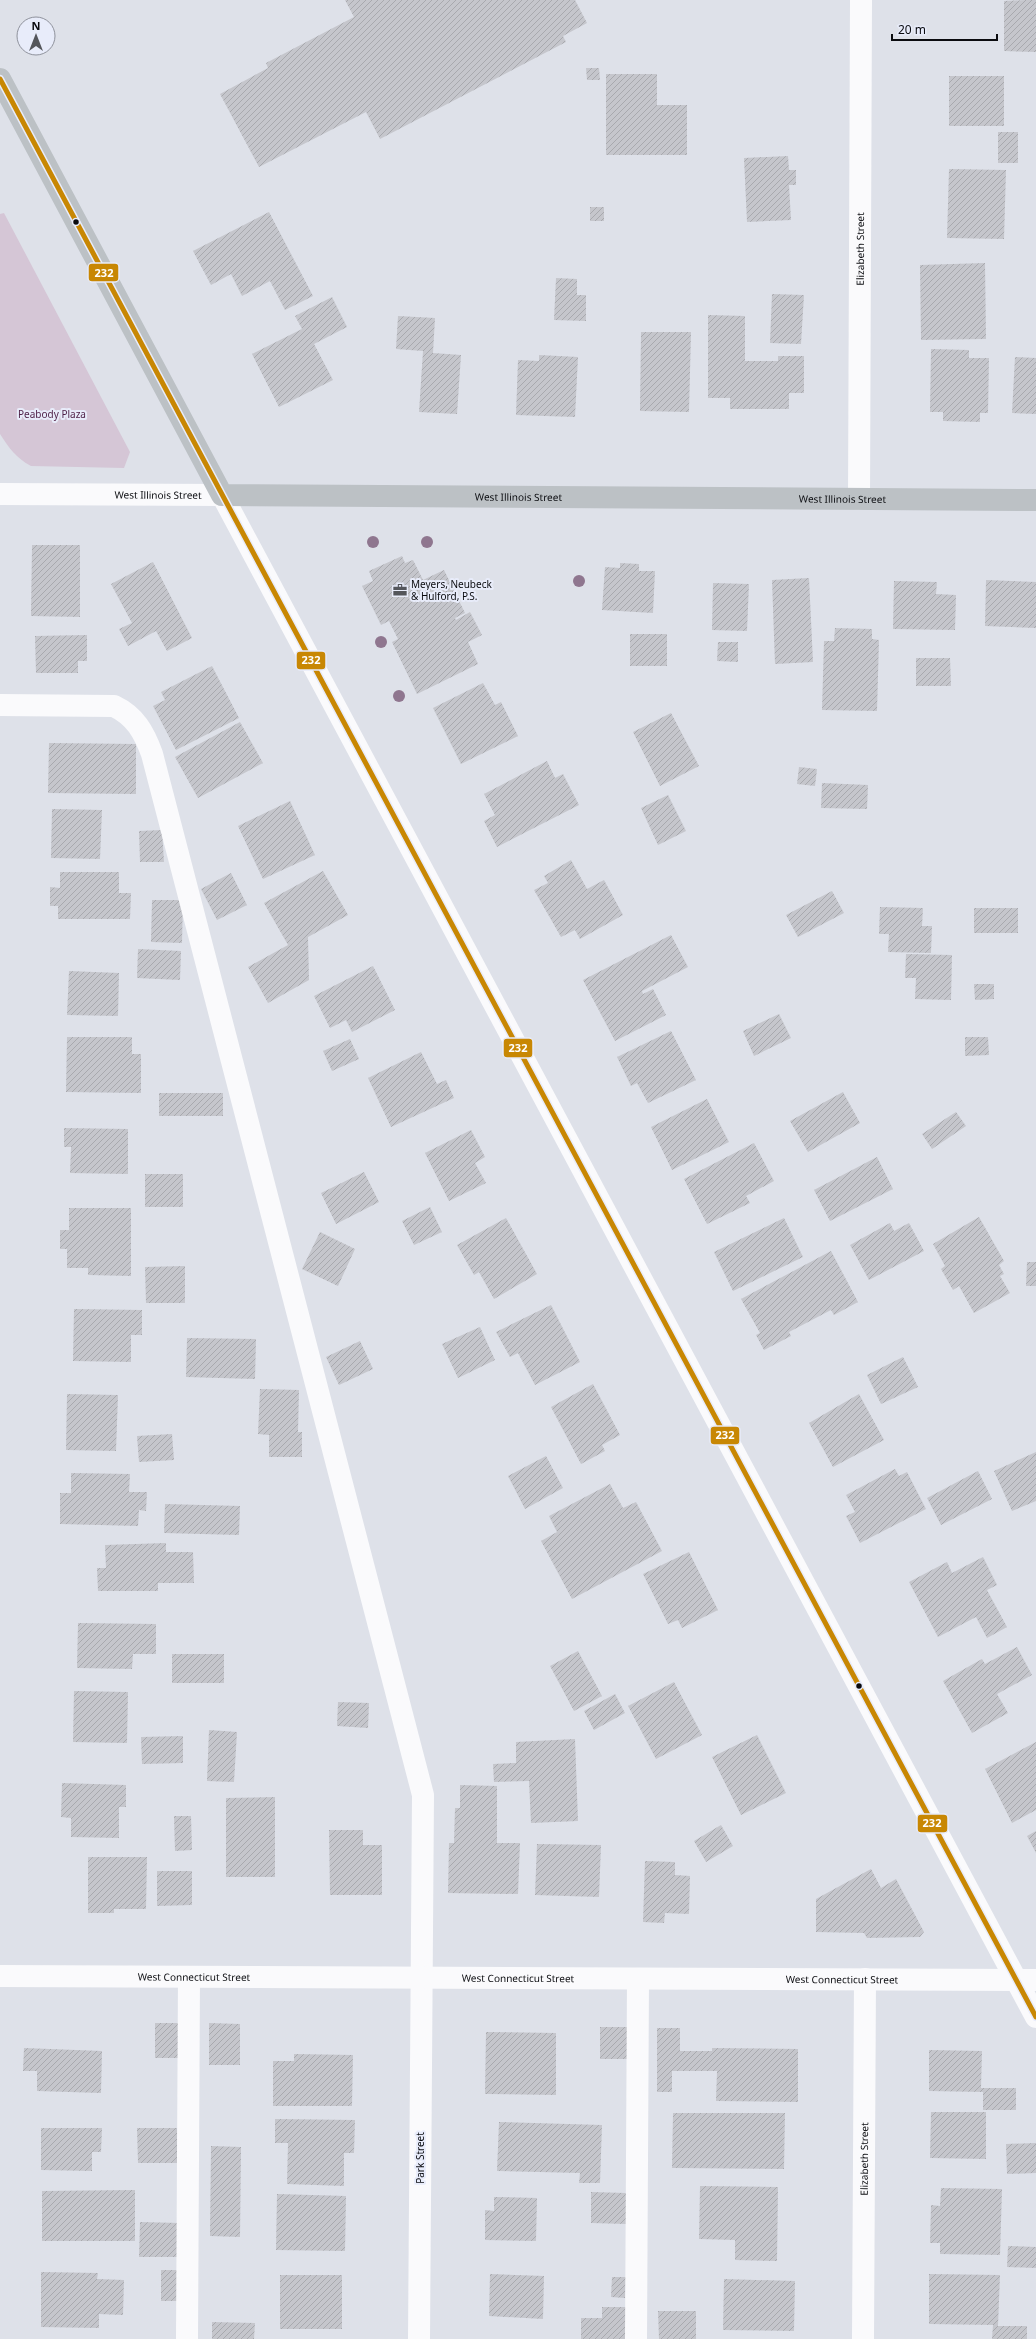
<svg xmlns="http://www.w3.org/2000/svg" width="1036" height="2339" font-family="'Noto Sans',sans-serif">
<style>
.park{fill:#d5c6d6}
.building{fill:url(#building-hatch)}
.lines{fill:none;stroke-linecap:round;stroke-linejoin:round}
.minor{stroke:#fafafc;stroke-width:22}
.major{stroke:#bcc1c5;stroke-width:22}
.bus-1-casing{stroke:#e8ecfa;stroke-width:8}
.bus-1{stroke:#c88703;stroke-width:5}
.tree{fill:#8f768f}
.bus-dot{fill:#0a0b0f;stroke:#e8ecfa;stroke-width:1.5}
.labels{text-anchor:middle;stroke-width:4;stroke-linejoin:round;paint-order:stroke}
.street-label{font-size:10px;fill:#0a0b0f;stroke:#e8ecfa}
.park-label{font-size:10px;fill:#4e1f46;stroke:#e8ecfa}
.poi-label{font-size:10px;fill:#0a0b0f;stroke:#e8ecfa;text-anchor:start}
.line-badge{stroke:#e8ecfa;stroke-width:1.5}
.badge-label{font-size:11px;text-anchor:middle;font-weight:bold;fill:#fff}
</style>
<defs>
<pattern id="building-hatch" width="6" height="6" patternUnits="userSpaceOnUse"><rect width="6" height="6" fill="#c5c6cc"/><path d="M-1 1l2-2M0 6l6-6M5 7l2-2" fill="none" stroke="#a8a9ae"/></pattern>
</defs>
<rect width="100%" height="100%" fill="#dee1e9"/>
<path class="park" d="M4,213L130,452L124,468L31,466C16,458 9,448 0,434V214Z"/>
<path class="building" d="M345,0H575L587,23L563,36L566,42L380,139L366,112L259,167L220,94L268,68L266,63L354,17Z
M1026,0H1036V52L1004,51V1Z
M586,68H599L600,80H587Z
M606,74H657V105H687V155H606Z
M949,76H1004V126H949Z
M998,132H1018V163H998Z
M788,156L789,170H796V185H789L791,220L747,222L744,158Z
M949,169L1006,170L1004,239L947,238Z
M590,207H604V221H590Z
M269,212L313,296L285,310L270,281L242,296L231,274L211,285L193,251Z
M985,263L986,339L921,340L920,265Z
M556,278L577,279V295H586V321L554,320Z
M772,294L804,295L801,344L770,343Z
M332,297L347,327L314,344L333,380L279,407L252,354L302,329L295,316Z
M708,315L745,316V361H778V356H804V393H789V409H730V398H708Z
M398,316L435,318L433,353L461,355L457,414L419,412L423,351L396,349Z
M641,332H691L689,412L640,411Z
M931,349L969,350V358H989L988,413H980V422L943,421V412H930Z
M539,355L578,357L575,417L516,415L518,360L539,361Z
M1015,357L1036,358V414L1012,413Z
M32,545H80V617L31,616Z
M402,556L405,563L413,560L423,580L444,570L465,613L455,618L456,620L470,612L482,635L468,642L478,664L417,694L392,642L398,639L389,621L381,625L362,586L373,581L369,571Z
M153,562L192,638L167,651L156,631L128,646L119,629L132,623L111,584Z
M620,563L639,564V571H655L653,613L602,610L605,567L620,568Z
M809,578L813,662L775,664L772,580Z
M986,580L1036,582V628L985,626Z
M894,581L937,582L936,594L956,595L955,630L893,629Z
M713,583L749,584L747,631L712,630Z
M835,628L872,629V639L879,640L877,711L822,710L824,641H834Z
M630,634H667V666H630Z
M87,635V661H78V673H36L35,636Z
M718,642H738V662L717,661Z
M916,658H950L951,686H916Z
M212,666L239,718L176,750L153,706L165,700L161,692Z
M483,683L495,705L501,702L518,736L461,764L433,708Z
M671,713L699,766L660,786L633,732Z
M240,722L263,763L198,798L175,757Z
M49,743L136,744V794L48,793Z
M547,761L555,778L563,774L579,805L497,847L484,821L495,815L484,794Z
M799,767L817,769L815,786L797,784Z
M822,783L868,785L867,809L821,808Z
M668,795L686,831L658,845L641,808Z
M290,801L315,855L263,879L238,826Z
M52,809L102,810L100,859L51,858Z
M162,830L164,862H140L139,831Z
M571,860L587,889L604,880L623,915L580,939L575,930L561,937L534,890L548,883L544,876Z
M323,871L348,915L308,937L309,980L268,1003L248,967L288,945L264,903Z
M60,872H119V893H131L130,919H58V906H50V887L60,888Z
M231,873L247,905L217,920L201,889Z
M832,891L844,913L798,937L786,915Z
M152,900H183L182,943L151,942Z
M880,907L923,908L922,926H932L931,953L888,952L889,934H879Z
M974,908H1018V933H974Z
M671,935L688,967L642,991L643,994L653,989L666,1015L615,1041L583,980Z
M138,949L181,951L180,980L137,978Z
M906,954L952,955L951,1000L915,999L916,978H905Z
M373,966L395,1010L352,1032L346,1020L330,1028L314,996Z
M69,971L119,973L118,1016L67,1015Z
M974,984H994V999L975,1000Z
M779,1014L791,1038L754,1056L743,1031Z
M671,1031L696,1080L648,1103L637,1083L631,1086L617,1057Z
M67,1037H132V1054H141V1093L66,1092Z
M965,1037H988L989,1055L965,1056Z
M350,1039L359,1059L332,1071L323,1051Z
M421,1052L437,1084L446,1080L454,1098L391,1127L368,1078Z
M843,1092L860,1123L808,1152L790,1121Z
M159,1093H223V1116H159Z
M707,1099L729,1142L672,1170L651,1127Z
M956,1112L966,1126L932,1149L922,1134Z
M64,1128L128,1129V1174L70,1173L71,1147H64Z
M471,1130L485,1157L475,1163L486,1183L449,1201L425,1153Z
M754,1143L774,1181L746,1196L750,1203L707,1224L684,1179Z
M877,1157L893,1189L830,1221L814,1190Z
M364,1172L379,1202L336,1224L321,1193Z
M145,1174H183V1207H145Z
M430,1207L442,1232L414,1245L402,1221Z
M69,1208H131V1276L88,1275V1268H67V1249H60V1230H69Z
M979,1217L1004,1261L999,1265L1004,1274L1000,1276L1010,1293L974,1313L959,1286L953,1290L941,1269L945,1266L933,1244Z
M506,1218L537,1274L494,1299L479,1272L474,1275L457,1245Z
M784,1218L803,1257L733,1291L714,1252Z
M890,1223L894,1231L909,1223L924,1251L869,1280L850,1245Z
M320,1232L355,1249L338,1286L302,1269Z
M831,1251L858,1302L834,1315L831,1310L789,1332L791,1336L764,1350L756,1335L760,1333L741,1299Z
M1027,1262H1036V1286H1026Z
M185,1266V1303H146L145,1267Z
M551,1305L580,1362L535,1385L518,1353L510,1357L496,1332Z
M74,1309L142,1310V1335H131V1362L73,1361Z
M480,1327L495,1360L458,1378L442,1344Z
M187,1338L256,1339L255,1379L186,1377Z
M360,1341L373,1369L339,1385L326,1357Z
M903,1357L918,1387L881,1404L867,1375Z
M593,1384L620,1435L602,1445L605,1451L581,1464L551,1407Z
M260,1389L299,1390L298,1432H302V1457H269V1435L258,1434Z
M67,1394L118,1395L116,1451L66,1450Z
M859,1394L884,1440L833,1467L809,1423Z
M172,1434L174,1460L139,1462L137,1436Z
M1036,1452V1501L1012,1511L994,1471Z
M546,1456L563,1488L525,1509L508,1476Z
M895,1469L899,1476L907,1472L926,1509L860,1543L846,1516L855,1512L846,1495Z
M978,1471L992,1499L941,1525L927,1498Z
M71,1473L130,1474L129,1492H147L146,1511L139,1510L138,1526L60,1524V1493H71Z
M610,1484L623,1508L636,1502L662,1551L572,1599L541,1541L557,1532L549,1516Z
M165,1504L240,1506L239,1535L164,1533Z
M166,1543V1552H193L194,1583H158V1591H98L97,1568H106L105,1545Z
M689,1552L718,1610L682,1628L678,1620L668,1624L643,1574Z
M983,1557L997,1585L987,1590L1007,1627L987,1638L976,1617L938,1637L909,1582L947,1562L952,1573Z
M78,1623L156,1624V1654H133L132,1669L77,1668Z
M1017,1647L1032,1675L997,1694L1008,1713L972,1733L943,1681L982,1659L985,1664Z
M578,1651L602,1696L574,1711L550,1666Z
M172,1654H224V1683H172Z
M674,1682L702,1735L656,1759L628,1706Z
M74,1691L128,1692L127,1743L73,1742Z
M615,1694L625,1713L594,1730L584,1711Z
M338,1702L369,1703L368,1728L337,1726Z
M209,1730L237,1732L234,1782L207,1781Z
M757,1735L786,1793L741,1815L712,1757Z
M183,1736V1763L142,1764L141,1737Z
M575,1739L578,1821L531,1823L529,1781L494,1782L493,1764L516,1763V1742Z
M1036,1742V1810L1012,1823L985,1769Z
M62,1783L126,1785V1807H119V1838L71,1837V1818L61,1817Z
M460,1785L497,1786V1843H520L518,1894L448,1893L449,1843H454L455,1808H460Z
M275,1797V1877H226V1798Z
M174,1816H191L192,1850L175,1851Z
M721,1825L733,1846L706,1862L694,1841Z
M329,1830H363V1845H382V1895H330Z
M1036,1831V1853L1027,1836Z
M537,1844L601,1845L599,1897L535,1895Z
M88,1857H147L146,1909H114V1913H88Z
M645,1861L675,1862V1875L690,1876L689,1914L665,1913L664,1923L643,1922Z
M871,1869L881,1888L896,1879L924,1932L920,1937L867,1938L864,1933L816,1932V1899Z
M157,1871H192V1905L157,1906Z
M155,2023H184V2058H155Z
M209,2023L240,2024V2065H209Z
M600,2027H630V2059H600Z
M657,2028H680V2051H712V2048L798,2049V2102L716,2101L717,2071H672V2092H657Z
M486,2032L556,2033V2095L485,2094Z
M24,2048L102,2051L101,2093L37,2091V2071H23Z
M929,2050L982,2051L981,2088H1016V2110H983V2092L929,2091Z
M294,2054L353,2055L352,2106H273V2061H294Z
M931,2112H986V2159L930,2158Z
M673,2113H785L784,2169L672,2168Z
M275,2119L355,2120L354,2153H344V2186L287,2184L288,2143H275Z
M499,2122L602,2125L600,2183H579L580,2173L497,2171Z
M41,2128H102L101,2152H92V2171L41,2170Z
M137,2128H177V2163H138Z
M1036,2143V2173L1007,2174L1006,2144Z
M211,2146L241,2147L240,2237L210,2236Z
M700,2186L778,2187L777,2261L735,2260V2240L699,2239Z
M941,2188L1002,2189L1000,2255L940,2254V2243H930L931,2205L940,2206Z
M135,2190V2241H42V2191Z
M591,2192L626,2193V2224L591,2223Z
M277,2194L346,2196L345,2251L276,2250Z
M494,2197L537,2198L536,2241L485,2240V2210L494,2211Z
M140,2222L180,2223L179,2257H139Z
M1008,2246L1036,2247V2268L1007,2267Z
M161,2270H183V2301H161Z
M41,2272L98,2273L97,2279L124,2280L123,2315L99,2314V2328L41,2327Z
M490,2274L544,2276L543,2319L489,2316Z
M929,2274L1000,2275L998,2326H1027V2339H992L993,2325L929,2324Z
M280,2275H342V2329H280Z
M612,2277H626L625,2298L611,2297Z
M724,2279L795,2281L794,2331L723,2330Z
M602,2307H626V2339H581V2318H602Z
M658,2311H696V2339H659Z
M212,2322L255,2323L254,2339H212Z"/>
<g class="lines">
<g class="minor">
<path id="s1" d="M0,494L222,495L1036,2017"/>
<path id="s2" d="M859,499L861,0"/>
<path d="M0,705L114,706C135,716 144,732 152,754L423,1795L419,2339"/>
<path id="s3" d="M0,1976L1036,1980"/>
<path d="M187,2339L189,1977"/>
<path d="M636,2339L638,1979"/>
<path id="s4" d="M863,2339L865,1979"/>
</g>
<path class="major" id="s5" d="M0,79L222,495L1036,500"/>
<defs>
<path id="bus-1" d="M0,79L1036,2017"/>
</defs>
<use href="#bus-1" class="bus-1-casing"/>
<use href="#bus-1" class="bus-1"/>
</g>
<g class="tree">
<circle cx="373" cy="542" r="6"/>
<circle cx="427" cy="542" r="6"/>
<circle cx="579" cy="581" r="6"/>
<circle cx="381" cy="642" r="6"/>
<circle cx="399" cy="696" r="6"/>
</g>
<defs>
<symbol id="office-bare" viewBox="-9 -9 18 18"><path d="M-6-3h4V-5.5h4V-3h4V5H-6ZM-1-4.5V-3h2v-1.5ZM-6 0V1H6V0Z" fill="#54565b" stroke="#e8ecfa" stroke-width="2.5" paint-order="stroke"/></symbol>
</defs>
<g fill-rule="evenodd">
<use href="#office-bare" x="390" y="580" width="20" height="20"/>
</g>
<g class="bus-dot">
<circle cx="76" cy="222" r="3.5"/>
<circle cx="859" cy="1686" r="3.5"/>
</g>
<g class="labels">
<g class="street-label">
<text dy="4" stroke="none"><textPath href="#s2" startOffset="250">Elizabeth Street</textPath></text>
<text dy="4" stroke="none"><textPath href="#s1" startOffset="158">West Illinois Street</textPath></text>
<text dy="4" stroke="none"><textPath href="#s5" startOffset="768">West Illinois Street</textPath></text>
<text dy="4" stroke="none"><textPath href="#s5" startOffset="1092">West Illinois Street</textPath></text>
<text dy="4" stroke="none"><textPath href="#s3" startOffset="194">West Connecticut Street</textPath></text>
<text dy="4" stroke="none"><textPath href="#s3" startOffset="518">West Connecticut Street</textPath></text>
<text dy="4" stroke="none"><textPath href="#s3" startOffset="842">West Connecticut Street</textPath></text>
<text transform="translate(420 2158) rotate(-90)" y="4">Park Street</text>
<text dy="4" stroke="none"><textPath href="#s4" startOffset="180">Elizabeth Street</textPath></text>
</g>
<g class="park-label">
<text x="52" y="418">Peabody Plaza</text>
</g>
<g class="poi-label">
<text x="411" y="588">Meyers, Neubeck<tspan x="411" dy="12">&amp; Hulford, P.S.</tspan></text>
</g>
</g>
<g class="line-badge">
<rect x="88" y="263" width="31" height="19" rx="4" fill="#c88703"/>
<rect x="296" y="651" width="30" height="19" rx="4" fill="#c88703"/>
<rect x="503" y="1038" width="30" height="20" rx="4" fill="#c88703"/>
<rect x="710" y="1426" width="30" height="19" rx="4" fill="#c88703"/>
<rect x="917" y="1814" width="31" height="19" rx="4" fill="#c88703"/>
</g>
<g class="badge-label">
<text x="104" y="277">232</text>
<text x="311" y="664">232</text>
<text x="518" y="1052">232</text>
<text x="725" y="1439">232</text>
<text x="932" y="1827">232</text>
</g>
<g transform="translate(36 36)"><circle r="19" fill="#e8ecfa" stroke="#8f929c"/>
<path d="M0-3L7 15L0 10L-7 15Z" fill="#54565b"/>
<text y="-6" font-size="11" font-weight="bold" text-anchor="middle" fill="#0a0b0f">N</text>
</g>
<path d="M892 34v6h105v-6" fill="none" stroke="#0a0b0f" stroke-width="2"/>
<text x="898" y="34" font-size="12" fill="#0a0b0f" stroke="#e8ecfa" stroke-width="3" paint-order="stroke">20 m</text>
</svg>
